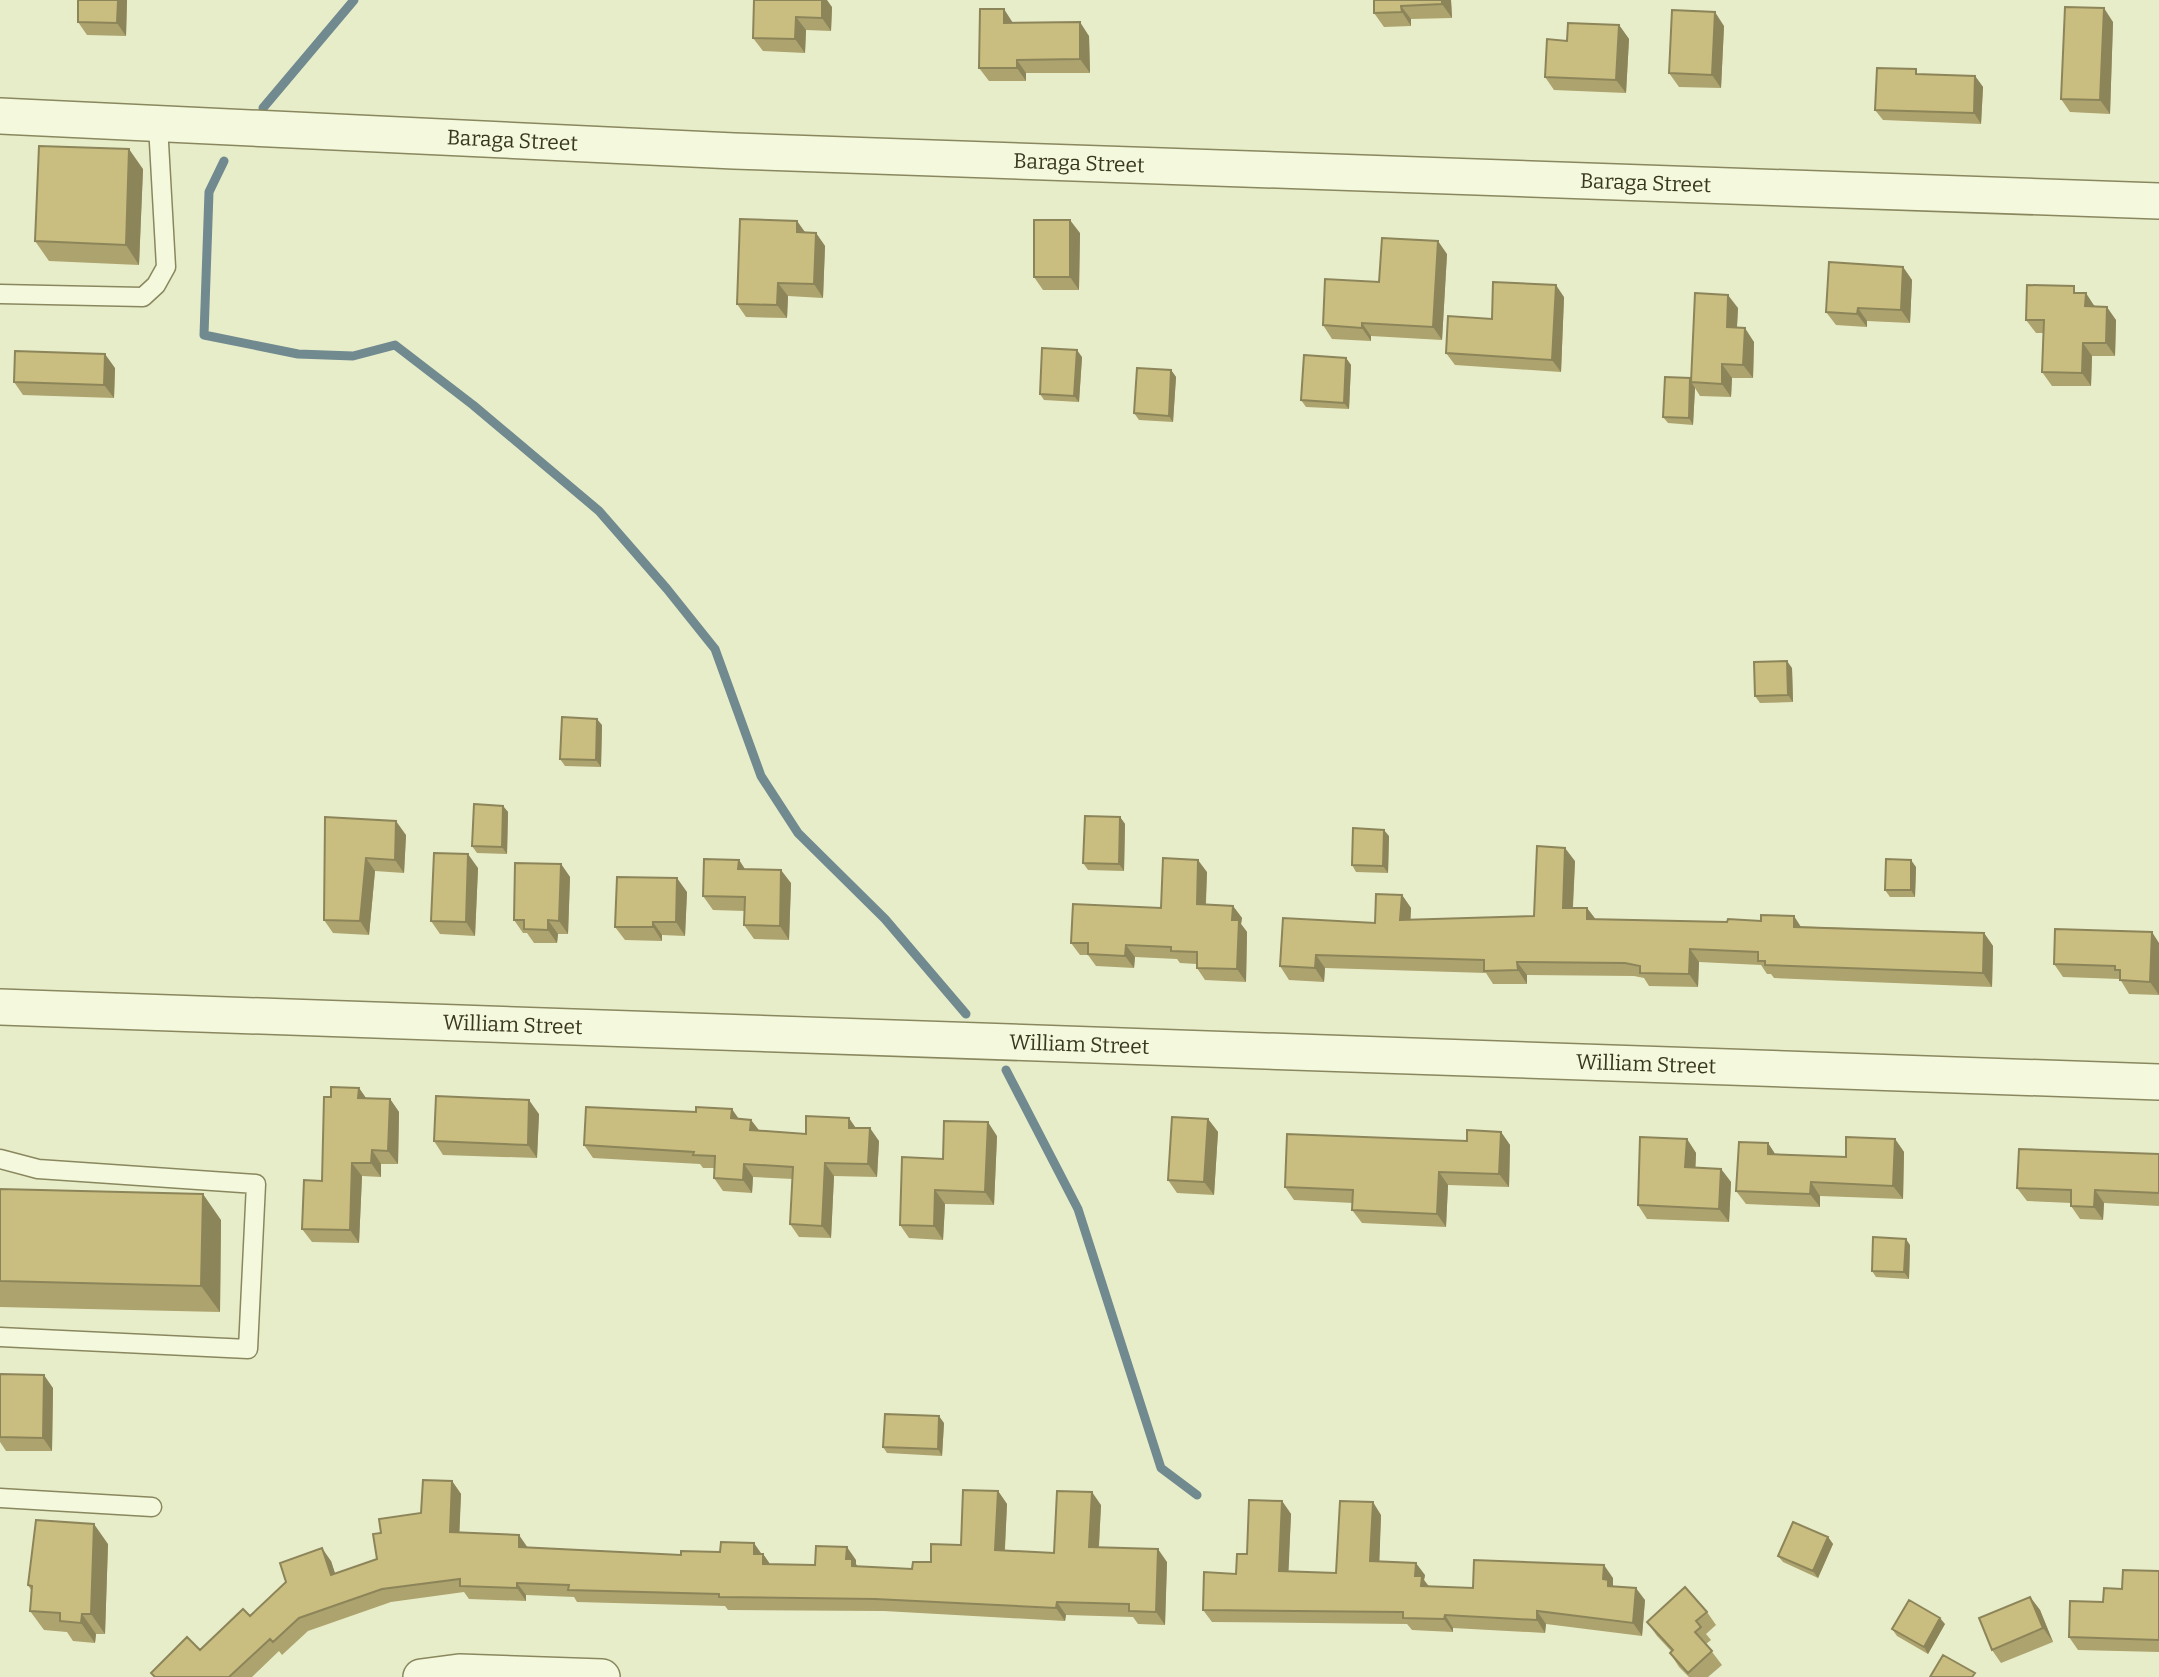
<svg xmlns="http://www.w3.org/2000/svg" width="2159" height="1677" font-family="Bitter,serif">
<style>
.lines{fill:none;stroke-linecap:round;stroke-linejoin:round}
.stream{stroke:#708a90;stroke-width:9}
.service-casing{stroke:#89875e;stroke-width:21}
.minor-casing{stroke:#89875e;stroke-width:38}
.service{stroke:#f4f8dc;stroke-width:18}
.minor{stroke:#f4f8dc;stroke-width:35}
.wall{fill:#ada36e}
.shaded-wall{fill:#8d855a}
.building{fill:#c9be80;stroke:#8d855a;stroke-width:2}
.labels{text-anchor:middle;stroke-width:5;stroke-linejoin:round;paint-order:stroke}
.street-label{font-size:21px;fill:#3a3721;stroke:#f1f5d8}
</style>
<rect width="100%" height="100%" fill="#e8edc9"/>
<g class="lines">
<path class="stream" d="M263,108L354,0
M224,161L209,192L204,335L298,354L353,356L395,345L473,405L599,511L667,589L715,649L761,776L798,833L885,919L966,1014
M1006,1070L1078,1209L1161,1468L1197,1495"/>
<defs>
<path id="service" d="M0,294L143,297L156,285L166,267L158,125
M0,1159L38,1169L256,1184L248,1349L0,1337
M0,1498L152,1507"/>
<g id="minor">
<path id="s1" d="M0,116L734,151L2159,201"/>
<path id="s2" d="M0,1007L2159,1082"/>
<path d="M421,1677L459,1672L602,1677"/>
</g>
</defs>
<use href="#service" class="service-casing"/>
<use href="#minor" class="minor-casing"/>
<use href="#service" class="service"/>
<use href="#minor" class="minor"/>
</g>
<path class="wall" d="M78,0H127L126,36L87,35L78,22Z
M754,0L832,7L831,31L806,30L805,53L763,51L753,38Z
M1374,0H1451L1452,18L1411,19V26L1384,27L1374,13Z
M2113,22L2110,114L2070,112L2061,99Z
M1013,23L1089,36L1090,73H1026V81H989L979,68Z
M1619,25L1629,39L1626,93L1554,90L1545,77L1567,41Z
M1724,26L1721,88L1679,87L1669,73Z
M1920,74L1975,76L1983,87L1981,124L1883,120L1875,110Z
M143,169L139,265L49,261L35,241Z
M797,221L805,232L816,233L825,246L823,298L788,296L787,318L746,317L737,304Z
M1080,233L1079,290H1043L1034,277Z
M1447,254L1442,340L1371,336V341L1332,339L1323,325L1379,282Z
M1903,267L1912,280L1910,323L1867,321V327L1836,325L1826,312Z
M2079,293L2095,306L2116,320L2115,356H2092L2091,386H2052L2042,372L2043,333H2036L2026,320Z
M1564,297L1561,372L1455,365L1446,353Z
M1738,308L1737,328L1754,342L1753,378H1732L1731,397L1700,396L1695,388L1693,425L1668,423L1663,417Z
M1082,357L1079,402L1044,400L1040,394Z
M1346,358L1351,365L1349,409L1306,407L1301,400Z
M115,368L114,398L23,395L14,382Z
M1171,370L1176,377L1173,422L1139,420L1134,413Z
M1792,668L1793,702L1760,703L1755,696Z
M602,725L601,767L565,766L560,759Z
M503,806L508,812L507,854L477,853L472,846Z
M325,817L406,835L404,873L375,871L369,935L333,933L324,920Z
M1120,817L1125,824L1124,871L1088,870L1083,863Z
M1389,836L1388,873L1356,872L1352,865Z
M739,860L745,869L791,883L789,940L754,939L744,925L745,911L713,910L703,896Z
M1575,861L1573,908H1587L1595,919L1984,933L1993,946L1992,987L1774,978L1771,974H1767L1761,965L1699,962L1698,987L1649,986L1644,978L1634,976L1527,975V984H1493L1486,973L1325,968L1324,982L1289,980L1280,966L1375,923L1402,895L1411,908L1410,920L1534,916Z
M561,864L570,877L568,934H558L557,943H534L527,933H523L514,920Z
M1916,867L1915,897H1890L1885,890Z
M478,868L475,936L440,934L431,921Z
M1207,872L1206,905L1233,906L1242,918L1241,924L1247,932L1246,982L1205,980L1197,968V964L1180,963L1177,959L1135,957L1134,968L1096,966L1088,955H1080L1071,943L1161,908Z
M687,892L685,936L662,935V941L625,940L615,927Z
M2159,943V995L2129,994L2120,979L2063,977L2054,964Z
M359,1088L366,1098L390,1099L399,1112L398,1164H381V1177L362,1176L359,1243L312,1242L302,1229L322,1181L331,1097Z
M539,1114L537,1158L443,1155L434,1141Z
M738,1119L751,1120L759,1130L806,1134L856,1128L879,1141L877,1177L834,1176L831,1238L799,1237L790,1224L793,1179L753,1177L752,1193L723,1191L714,1178V1168H703L700,1164L593,1158L584,1145Z
M1208,1119L1218,1132L1214,1195L1177,1193L1168,1180Z
M1501,1132L1510,1145L1509,1187L1448,1185L1446,1227L1362,1223L1352,1210L1353,1203L1294,1200L1285,1187Z
M997,1136L994,1205L945,1204L943,1240L909,1238L900,1225L943,1159Z
M1687,1139L1696,1153L1695,1168L1721,1169L1731,1182L1729,1222L1647,1219L1638,1205Z
M1895,1139L1904,1152L1903,1199L1820,1196V1207L1746,1204L1736,1191L1768,1143L1775,1154L1846,1157Z
M2159,1154V1206L2104,1203L2103,1220L2080,1219L2071,1206V1203L2027,1201L2017,1188Z
M0,1189L221,1220L220,1312L0,1307Z
M1910,1245L1909,1279L1876,1277L1872,1271Z
M0,1374L53,1388L52,1451H6L0,1442Z
M944,1423L942,1456L887,1453L883,1447Z
M452,1481L461,1494L459,1532L528,1547L681,1555L763,1554L770,1564L815,1565L856,1560V1564L857,1567L912,1569L931,1562L961,1545L998,1491L1007,1504L1005,1550L1054,1553L1101,1505L1099,1547L1167,1562L1165,1625L1138,1624L1133,1617L1066,1615L1065,1621L884,1611L728,1610L725,1606L577,1602L574,1597L526,1595V1601L469,1599L464,1592L391,1602L308,1631L282,1655L279,1651L252,1677H154L151,1673L200,1650L331,1561L335,1574L377,1559L381,1533L421,1513Z
M1282,1501L1291,1514L1288,1572L1336,1573L1381,1515L1379,1561L1425,1575L1424,1580L1429,1586L1473,1588L1613,1578V1586L1645,1600L1642,1636L1546,1624L1545,1633L1453,1628V1632L1412,1630L1407,1624L1212,1622L1203,1610L1236,1574L1247,1554Z
M1828,1537L1833,1544L1818,1578L1783,1562L1778,1556Z
M108,1544L105,1634H96L95,1643L73,1641L67,1632L44,1630L30,1611L31,1590L28,1585Z
M2159,1571V1652L2078,1650L2069,1637L2103,1602L2122,1589Z
M2030,1597L2040,1610L2053,1642L2001,1663L1992,1650Z
M1707,1612L1716,1625L1706,1634L1711,1640L1706,1644L1722,1665L1708,1677H1689L1679,1667L1670,1653L1672,1652L1657,1636L1647,1622Z
M1945,1624L1928,1654L1897,1636L1892,1629Z"/>
<path class="shaded-wall" d="M118,0H127L126,36L117,23Z
M822,0H827L832,7L831,31L822,18Z
M1442,0H1451L1452,18L1442,4Z
M1401,6L1411,19V26L1402,12Z
M2104,8L2113,22L2110,114L2100,100Z
M1004,9L1013,23H1004Z
M1715,12L1724,26L1721,88L1712,75Z
M796,17L806,30L805,53L795,39Z
M1080,22L1089,36L1090,73L1080,59Z
M1619,25L1629,39L1626,93L1616,80Z
M1017,60L1026,73V81L1017,68Z
M1975,76L1983,87L1981,124L1974,113Z
M129,149L143,169L139,265L126,245Z
M1070,220L1080,233L1079,290L1070,277Z
M797,221L806,234L797,232Z
M816,233L825,246L823,298L814,284Z
M1438,241L1447,254L1442,340L1433,327Z
M1903,267L1912,280L1910,323L1901,310Z
M778,283L788,296L787,318L777,305Z
M1556,285L1564,297L1561,372L1552,360Z
M2086,293L2095,307L2085,306Z
M1728,295L1738,308L1736,341L1727,327Z
M2107,307L2116,320L2115,356L2106,343Z
M1858,308L1867,321V327L1857,314Z
M1362,323L1371,336V341L1362,328Z
M1745,328L1754,342L1753,378L1743,365Z
M2083,343L2092,356L2091,386L2082,373Z
M1077,350L1082,357L1079,402L1074,396Z
M105,354L115,368L114,398L104,385Z
M1346,358L1351,365L1349,409L1344,403Z
M1722,364L1732,378L1731,397L1722,384Z
M1171,370L1176,377L1173,422L1169,416Z
M1690,378L1691,382L1695,388L1693,425L1689,418Z
M1787,661L1792,668L1793,702L1788,695Z
M597,719L602,725L601,767L596,760Z
M503,806L508,812L507,854L502,847Z
M1120,817L1125,824L1124,871L1119,864Z
M396,821L406,835L404,873L395,860Z
M1384,830L1389,836L1388,873L1383,866Z
M1565,848L1575,861L1572,921L1563,908Z
M468,854L478,868L475,936L466,922Z
M366,858L375,871L369,935L360,921Z
M739,860L748,874L738,869Z
M1198,860L1207,872L1205,917L1197,904Z
M1911,860L1916,867L1915,897L1911,890Z
M561,864L570,877L568,934L559,921Z
M781,870L791,883L789,940L780,926Z
M677,878L687,892L685,936L676,922Z
M1402,895L1411,908L1410,933L1400,920Z
M1233,906L1242,918L1241,924L1247,932L1246,982L1237,969L1232,920Z
M1587,908L1597,921L1587,919Z
M1794,916L1803,930L1794,927Z
M548,920L558,934L557,943L548,930Z
M653,922L662,935V941L653,927Z
M2152,932L2159,943V995L2150,982Z
M1984,933L1993,946L1992,987L1983,973Z
M1126,945L1135,957L1134,968L1125,956Z
M1690,949L1699,962L1698,987L1689,974Z
M1316,955L1325,968L1324,982L1315,968Z
M1517,962L1527,975V984L1518,970Z
M359,1088L368,1101L358,1098Z
M390,1099L399,1112L398,1164L388,1151Z
M529,1100L539,1114L537,1158L528,1145Z
M732,1109L741,1122L731,1118Z
M849,1118L858,1131L849,1128Z
M1208,1119L1218,1132L1214,1195L1204,1182Z
M751,1120L760,1132L750,1130Z
M988,1122L997,1136L994,1205L985,1192Z
M870,1128L879,1141L877,1177L868,1164Z
M1501,1132L1510,1145L1509,1187L1499,1174Z
M1687,1139L1696,1153L1695,1181L1685,1167Z
M1895,1139L1904,1152L1903,1199L1893,1186Z
M1768,1143L1777,1157L1768,1154Z
M372,1150L381,1164V1177L371,1163Z
M352,1163L362,1176L359,1243L350,1230Z
M825,1163L834,1176L831,1238L822,1226Z
M744,1164L753,1177L752,1193L743,1180Z
M1721,1169L1731,1182L1729,1222L1719,1209Z
M1439,1172L1448,1185L1446,1227L1437,1214Z
M1811,1182L1820,1196V1207L1810,1194Z
M935,1190L945,1204L943,1240L934,1226Z
M2095,1190L2104,1203L2103,1220L2094,1207Z
M203,1194L221,1220L220,1312L201,1286Z
M1906,1239L1910,1245L1909,1279L1904,1272Z
M44,1375L53,1388L52,1451L43,1438Z
M939,1416L944,1423L942,1456L938,1449Z
M452,1481L461,1494L459,1544L450,1532Z
M998,1491L1007,1504L1004,1563L995,1550Z
M1092,1492L1101,1505L1098,1560L1089,1547Z
M1282,1501L1291,1514L1288,1584L1279,1571Z
M1373,1502L1381,1515L1379,1573L1370,1561Z
M94,1524L108,1544L105,1634L91,1614Z
M519,1535L528,1548L519,1547Z
M1828,1537L1833,1544L1818,1578L1813,1571Z
M754,1543L763,1556L754,1554Z
M847,1547L856,1560V1564L861,1572V1579L846,1559Z
M322,1548L331,1561L340,1588L331,1575Z
M1158,1549L1167,1562L1165,1625L1156,1612Z
M763,1554L772,1567L763,1564Z
M1416,1563L1425,1575L1424,1580L1430,1589V1598L1415,1576Z
M1604,1565L1613,1578V1586L1616,1598L1603,1579Z
M517,1583L526,1595V1601L517,1588Z
M1636,1588L1645,1600L1642,1636L1633,1623Z
M2030,1597L2040,1610L2053,1642L2043,1628Z
M1057,1602L1066,1615L1065,1621L1056,1608Z
M1537,1611L1546,1624L1545,1633L1537,1620Z
M82,1614L96,1634L95,1643L81,1623Z
M1445,1615L1453,1628V1632L1444,1619Z
M1940,1618L1945,1624L1928,1654L1924,1647Z"/>
<path class="building" d="M78,0H118L117,23L78,22Z
M754,0H822V18L796,17L795,39L753,38Z
M1374,0H1442V4L1401,6L1402,12L1374,13Z
M2065,7L2104,8L2100,100L2061,99Z
M980,9H1004V23L1080,22V59L1017,60V68H979Z
M1672,10L1715,12L1712,75L1669,73Z
M1568,23L1619,25L1616,80L1545,77L1547,39L1567,41Z
M1877,68L1916,69V74L1975,76L1974,113L1875,110Z
M39,146L129,149L126,245L35,241Z
M740,219L797,221V232L816,233L814,284L778,283L777,305L737,304Z
M1034,220H1070V277H1034Z
M1382,238L1438,241L1433,327L1362,323V328L1323,325L1325,279L1379,282Z
M1829,262L1903,267L1901,310L1858,308L1857,314L1826,312Z
M1493,282L1556,285L1552,360L1446,353L1448,316L1492,319Z
M2027,285L2074,286V293H2086L2085,306L2107,307L2106,343H2083L2082,373L2042,372L2044,320H2026Z
M1695,293L1728,295L1727,327L1745,328L1743,365L1722,364V384L1691,382Z
M1042,348L1077,350L1074,396L1040,394Z
M15,351L105,354L104,385L14,382Z
M1304,355L1346,358L1344,403L1301,400Z
M1137,368L1171,370L1169,416L1134,413Z
M1665,377L1690,378L1689,418L1663,417Z
M1787,661L1788,695L1755,696L1754,662Z
M562,717L597,719L596,760L560,759Z
M474,804L503,806L502,847L472,846Z
M1085,816L1120,817L1119,864L1083,863Z
M325,817L396,821L395,860L366,858L360,921L324,920Z
M1353,828L1384,830L1383,866L1352,865Z
M1537,846L1565,848L1563,908H1587V919L1727,922L1728,919L1761,921V915L1794,916V927L1984,933L1983,973L1765,965V961H1758V952L1690,949L1689,974L1640,973V966L1625,963L1517,962L1518,970L1484,971V960L1316,955L1315,968L1280,966L1283,918L1375,923L1376,894L1402,895L1400,920L1534,916Z
M434,853L468,854L466,922L431,921Z
M1163,858L1198,860L1197,904L1233,906L1232,920H1239L1237,969L1197,968V952L1171,951V947L1126,945L1125,956L1088,954V943H1071L1073,904L1161,908Z
M704,859L739,860L738,869L781,870L780,926L744,925L745,897L703,896Z
M1886,859L1911,860V890H1885Z
M515,863L561,864L559,921L548,920V930L524,929V920H514Z
M617,877L677,878L676,922H653V927H615Z
M2055,929L2152,932L2150,982L2120,980V970H2115V966L2054,964Z
M331,1087L359,1088L358,1098L390,1099L388,1151L372,1150L371,1163H352L350,1230L302,1229L304,1180L322,1181L324,1097H331Z
M436,1096L529,1100L528,1145L434,1141Z
M586,1107L696,1112V1107L732,1109L731,1118L751,1120L750,1130L806,1134V1116L849,1118V1128H870L868,1164L825,1163L822,1226L790,1224L793,1167L744,1164L743,1180L714,1178L715,1156L693,1155L694,1152L584,1145Z
M1172,1117L1208,1119L1204,1182L1168,1180Z
M944,1121L988,1122L985,1192L935,1190L934,1226L900,1225L902,1157L943,1159Z
M1467,1130L1501,1132L1499,1174L1439,1172L1437,1214L1352,1210L1353,1190L1285,1187L1287,1134L1467,1141Z
M1640,1137L1687,1139L1685,1167L1721,1169L1719,1209L1638,1205Z
M1846,1137L1895,1139L1893,1186L1811,1182L1810,1194L1736,1191L1739,1142L1768,1143V1154L1846,1157Z
M2019,1149L2159,1154V1193L2095,1190L2094,1207L2071,1206V1190L2017,1188Z
M0,1189L203,1194L201,1286L0,1281Z
M1873,1237L1906,1239L1904,1272L1872,1271Z
M0,1374L44,1375L43,1438L0,1437Z
M885,1414L939,1416L938,1449L883,1447Z
M423,1480L452,1481L450,1532L519,1535V1547L681,1555V1551L720,1552L721,1542L754,1543V1554H763V1564L815,1565L816,1546L847,1547L846,1559H852V1566L912,1569L913,1562H931V1544L961,1545L963,1490L998,1491L995,1550L1054,1553L1057,1491L1092,1492L1089,1547L1158,1549L1156,1612L1129,1611V1604L1057,1602L1056,1608L875,1599L719,1597V1594L568,1590L569,1585L517,1583V1588L460,1586V1579L382,1589L299,1618L273,1642L270,1639L229,1677H155L151,1673L187,1637L200,1650L243,1609L250,1616L286,1582L280,1563L322,1548L331,1575L377,1559L373,1534L381,1533L379,1519L421,1513Z
M1249,1500L1282,1501L1279,1571L1336,1573L1340,1501L1373,1502L1370,1561L1416,1563L1415,1576H1422L1421,1586L1473,1588L1474,1560L1604,1565L1603,1579L1608,1580V1586L1636,1588L1633,1623L1537,1611V1620L1445,1615L1444,1619L1403,1618V1612L1203,1610L1204,1572L1236,1574L1237,1554H1247Z
M36,1520L94,1524L91,1614H82L81,1623L60,1621V1613L30,1611L32,1586L28,1585Z
M1793,1522L1828,1537L1813,1571L1778,1556Z
M2123,1570L2159,1571V1640L2069,1637L2070,1601L2103,1602L2104,1588L2122,1589Z
M1685,1587L1707,1612L1696,1621L1701,1627L1695,1632L1712,1651L1688,1673L1670,1653L1673,1650L1647,1622Z
M2030,1597L2043,1628L1992,1650L1979,1618Z
M1909,1600L1940,1618L1924,1647L1892,1629Z
M1943,1655L1975,1673L1972,1677H1930Z"/>
<g class="labels">
<g class="street-label">
<text dy="7" stroke="none"><textPath href="#s1" startOffset="513">Baraga Street</textPath></text>
<text dy="7" stroke="none"><textPath href="#s1" startOffset="1080">Baraga Street</textPath></text>
<text dy="7" stroke="none"><textPath href="#s1" startOffset="1647">Baraga Street</textPath></text>
<text dy="7" stroke="none"><textPath href="#s2" startOffset="513">William Street</textPath></text>
<text dy="7" stroke="none"><textPath href="#s2" startOffset="1080">William Street</textPath></text>
<text dy="7" stroke="none"><textPath href="#s2" startOffset="1647">William Street</textPath></text>
</g>
</g>
</svg>
